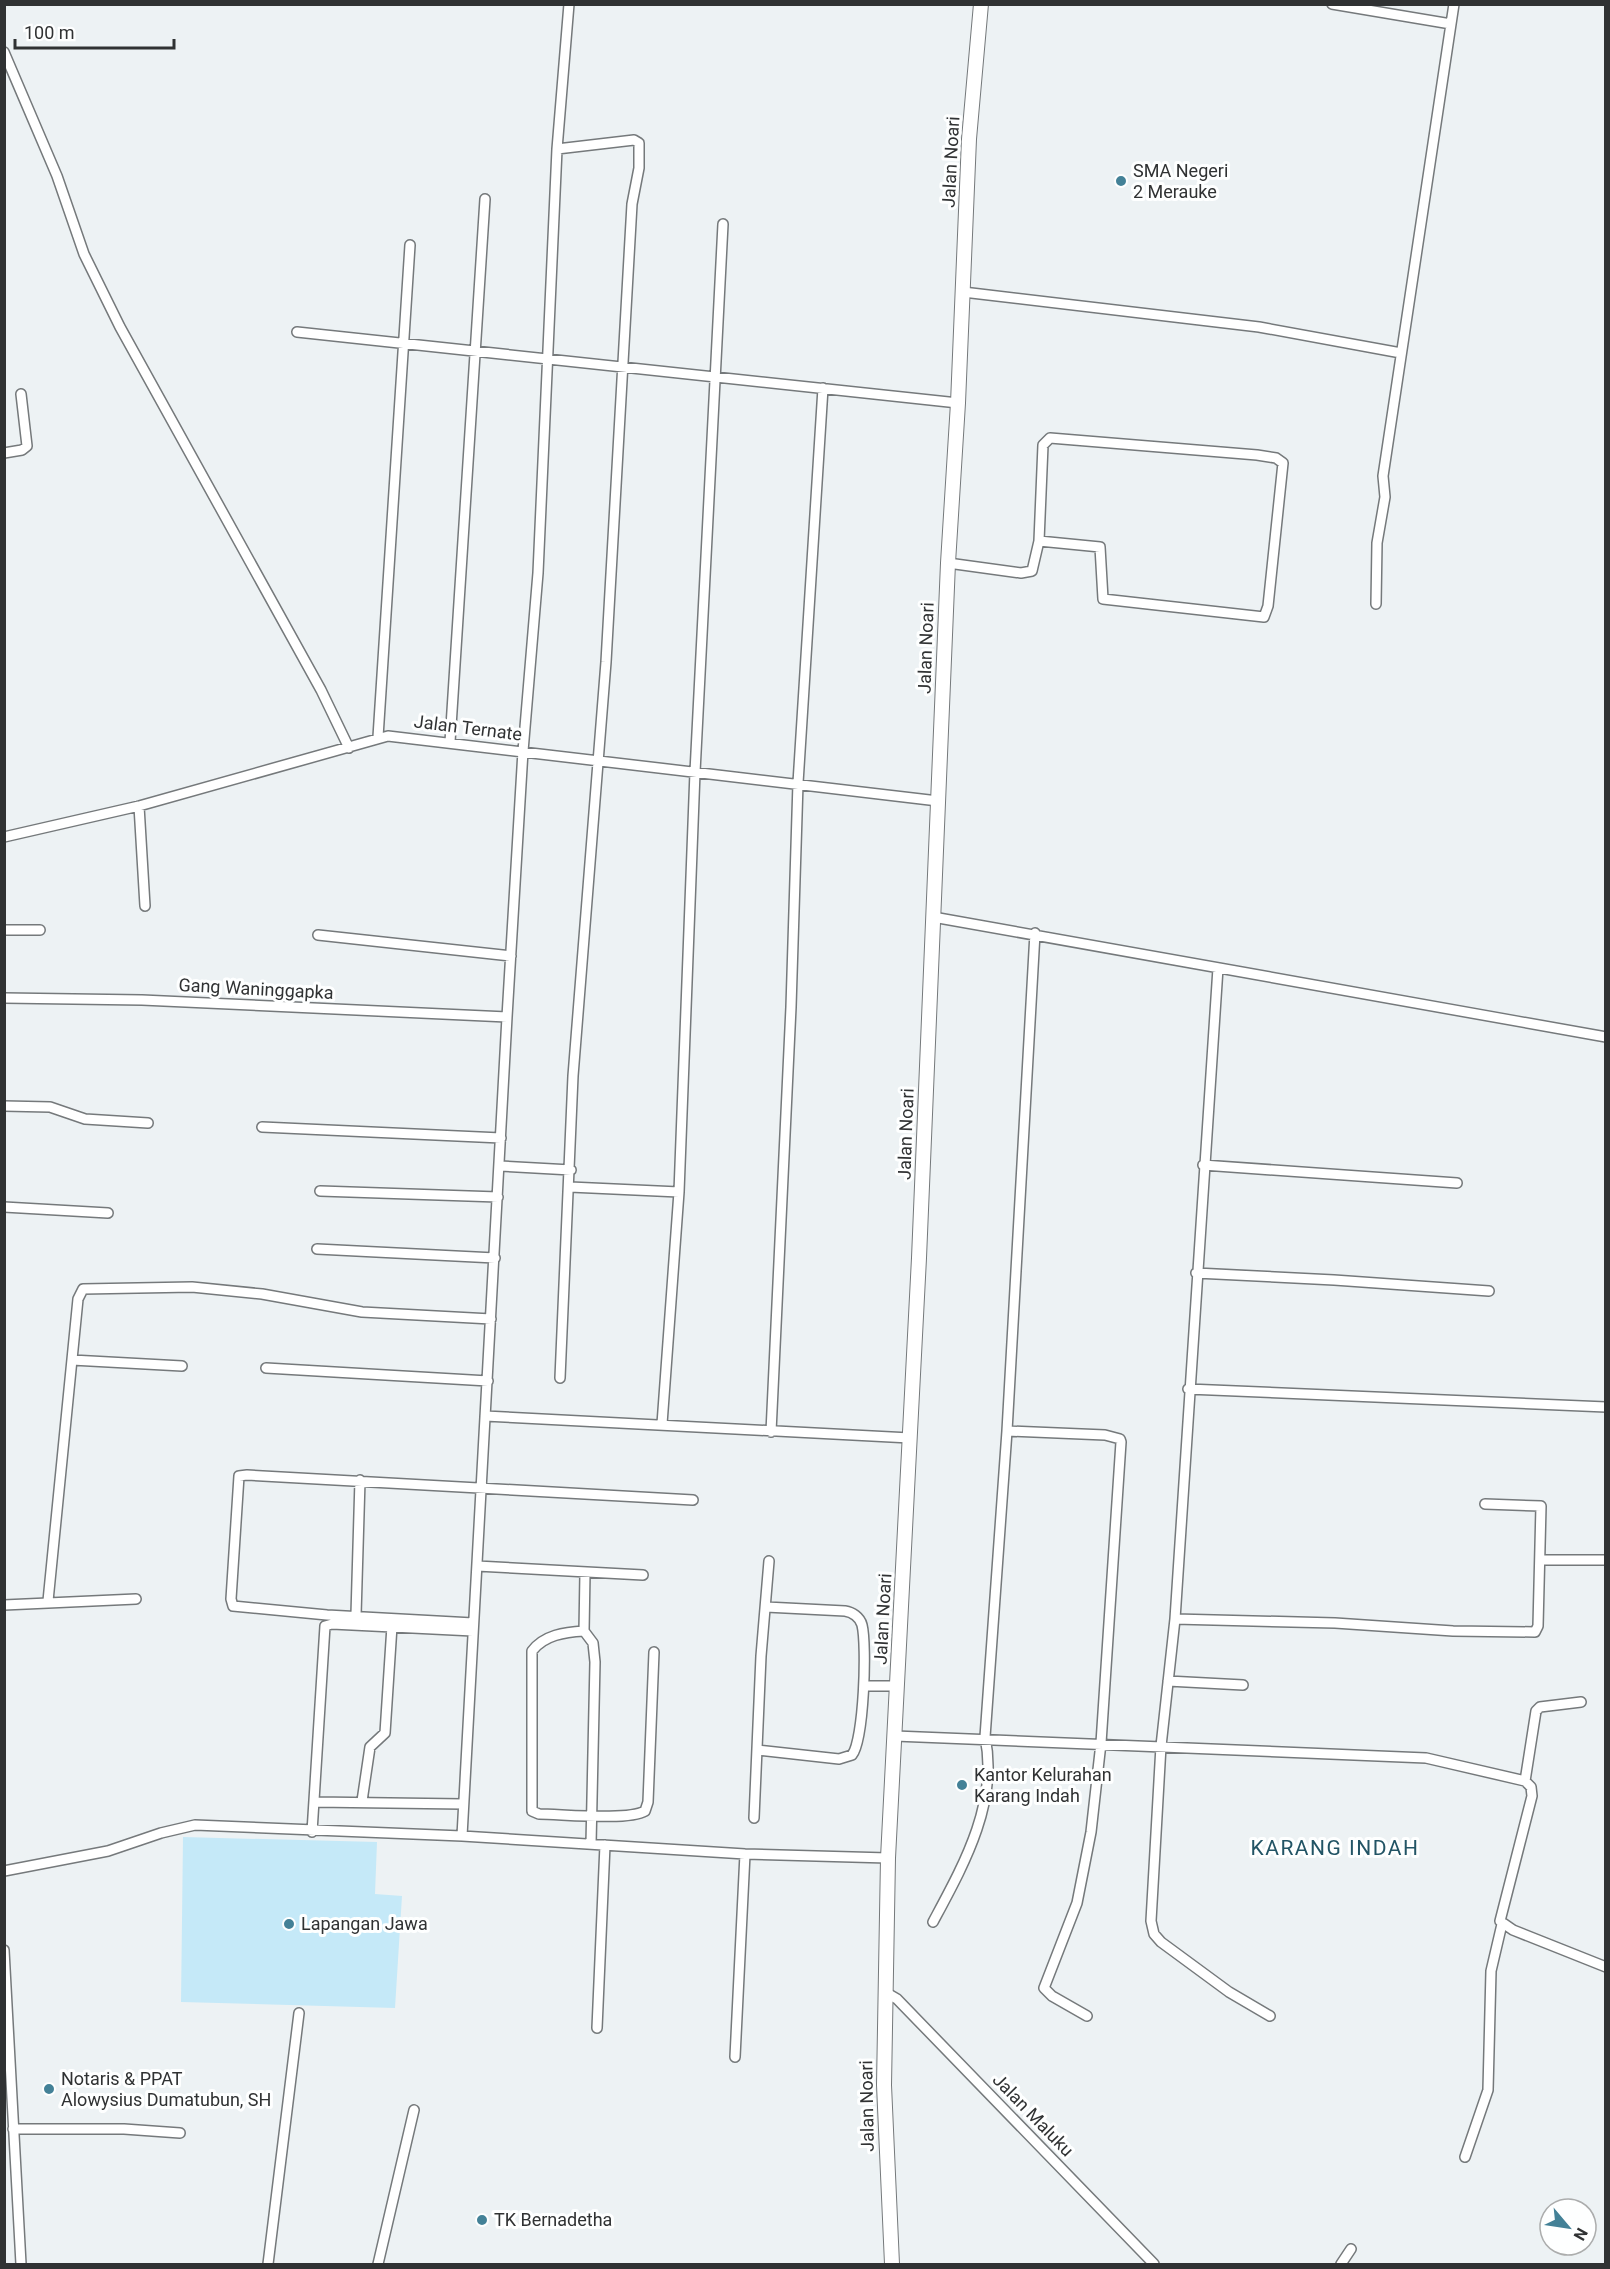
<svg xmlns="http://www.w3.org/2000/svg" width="1610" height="2269" font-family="Roboto,sans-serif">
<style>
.green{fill:#c5e9f8}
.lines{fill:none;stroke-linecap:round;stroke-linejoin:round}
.street-casing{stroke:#75797b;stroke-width:12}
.secondary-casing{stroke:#75797b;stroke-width:16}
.street{stroke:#fff;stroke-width:9}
.secondary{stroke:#fff;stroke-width:14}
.poi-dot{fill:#438197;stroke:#feffff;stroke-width:2}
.labels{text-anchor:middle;stroke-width:6;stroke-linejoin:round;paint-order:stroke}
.street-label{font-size:18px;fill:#303233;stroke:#feffff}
.poi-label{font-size:18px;fill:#303233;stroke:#feffff;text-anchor:start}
.quarter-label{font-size:21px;letter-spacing:1.5px;fill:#225465;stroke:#feffff}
</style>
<rect width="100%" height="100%" fill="#edf2f4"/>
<path class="green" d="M183,1837L377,1842L375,1894L402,1896L395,2008L181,2002Z"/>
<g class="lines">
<defs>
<path id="street" d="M1332,4L1451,24
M4,52L57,176L84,254L120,327L321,690L349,748
M557,149L634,140L639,143V168L632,204L606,662L573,1076L560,1378
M963,292L1259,327L1401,353
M297,332L958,403
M4,453L22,450L27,446L21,394
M948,563L1021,573L1032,571L1039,541L1043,445L1050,438L1257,455L1276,458L1283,463L1268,606L1264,617L1103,599L1100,547L1039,541
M1376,604L1377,543L1385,497L1383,476L1454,4
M378,737L410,245
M450,742L485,199
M139,806L145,906
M4,837L139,806L388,736L938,801
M933,917L1606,1037
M4,930H40
M318,935L511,956
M1218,968L1175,1619L1161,1746L1151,1921L1154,1934L1161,1942L1229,1992L1270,2016
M4,998L142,1000L507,1017
M4,1106L50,1107L85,1119L148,1123
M262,1127L501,1138
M1203,1165L1457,1183
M500,1166L571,1170
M570,1187L679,1192
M320,1191L498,1197
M4,1207L108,1213
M317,1249L495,1258
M1196,1273L1334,1280L1489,1291
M72,1360L182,1366
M266,1368L488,1381
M1188,1389L1606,1407
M485,1416L910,1438
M662,1424L679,1192L695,772L723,224
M1007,1431L1105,1435L1120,1439L1121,1442L1101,1743L1091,1832L1077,1903L1044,1988L1052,1996L1087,2016
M771,1432L791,1007L798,783L823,388
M1541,1560H1606
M477,1566L643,1575
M48,1601L78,1299L83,1289L192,1287L262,1294L362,1312L491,1319
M4,1605L136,1599
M356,1615L360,1480
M1175,1619L1335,1623L1453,1631L1535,1632L1538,1626L1541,1506L1485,1504
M473,1623L327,1615L233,1606L231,1599L239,1476L247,1475L693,1500
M584,1631L585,1573
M1168,1681L1243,1685
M864,1686H898
M895,1736L1426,1758L1525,1781L1531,1787L1532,1796L1500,1921L1513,1930L1606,1967
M757,1750L839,1759L852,1755C864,1740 867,1645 862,1625C860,1617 852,1612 845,1611L766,1607
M1525,1781L1536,1711L1540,1707L1581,1702
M362,1801L370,1747L385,1733L392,1626
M315,1802L463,1804
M754,1818L761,1656L769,1561
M312,1832L325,1626L332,1624L473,1631
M462,1836L507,1017L523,751L538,573L557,149L569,4
M591,1844L595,1662L593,1643L584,1631C565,1632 544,1635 532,1651V1811L539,1814C561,1814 628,1821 645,1811L648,1802L654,1652
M4,1871L108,1851L161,1833L195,1825L462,1836L745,1854L888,1858
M933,1922C963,1866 999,1803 985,1737L1007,1431L1035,933
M4,1950L21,2264
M885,1992L897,1999L1154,2264
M597,2028L605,1845
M735,2057L745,1854
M13,2129H124L180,2133
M1465,2157L1488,2090L1491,1971L1502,1924
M268,2264L299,2013
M378,2264L414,2110
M1341,2264L1351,2249"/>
<path id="secondary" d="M892,2264L884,2085L888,1858L919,1258L948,563L958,403L969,139L981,4"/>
</defs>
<use href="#street" class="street-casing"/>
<use href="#secondary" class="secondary-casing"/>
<use href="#street" class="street"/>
<use href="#secondary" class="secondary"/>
</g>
<g class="poi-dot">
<circle cx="1121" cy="181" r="6"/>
<circle cx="962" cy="1785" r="6"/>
<circle cx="289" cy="1924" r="6"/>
<circle cx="49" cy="2089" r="6"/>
<circle cx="482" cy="2220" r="6"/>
</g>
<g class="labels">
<g class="street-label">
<text transform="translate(951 162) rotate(-87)" y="6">Jalan Noari</text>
<text transform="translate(926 648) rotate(-88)" y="6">Jalan Noari</text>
<text transform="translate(468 728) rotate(7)" y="6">Jalan Ternate</text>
<text transform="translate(256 989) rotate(3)" y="6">Gang Waninggapka</text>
<text transform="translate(906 1134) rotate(-88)" y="6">Jalan Noari</text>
<text transform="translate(883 1619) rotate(-87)" y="6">Jalan Noari</text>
<text transform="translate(867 2106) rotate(-91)" y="6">Jalan Noari</text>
<text transform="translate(1033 2115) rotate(46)" y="6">Jalan Maluku</text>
</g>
<g class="poi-label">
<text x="1133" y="177">SMA Negeri<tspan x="1133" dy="21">2 Merauke</tspan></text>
<text x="974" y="1781">Kantor Kelurahan<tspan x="974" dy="21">Karang Indah</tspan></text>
<text x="301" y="1930">Lapangan Jawa</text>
<text x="61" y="2085">Notaris &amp; PPAT<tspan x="61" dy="21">Alowysius Dumatubun, SH</tspan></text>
<text x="494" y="2226">TK Bernadetha</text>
</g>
<g class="quarter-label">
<text x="1335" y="1855">KARANG INDAH</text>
</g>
</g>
<rect width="1610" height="2269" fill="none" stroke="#303233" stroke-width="12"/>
<g transform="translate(1568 2227) rotate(119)"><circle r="28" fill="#feffff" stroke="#acadad" stroke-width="1.5"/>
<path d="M0-4.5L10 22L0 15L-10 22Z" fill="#438197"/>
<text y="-9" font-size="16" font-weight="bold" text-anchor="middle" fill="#303233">N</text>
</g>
<path d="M15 39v9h159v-9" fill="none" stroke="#303233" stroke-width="3"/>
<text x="24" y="39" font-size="18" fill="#303233" stroke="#feffff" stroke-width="4.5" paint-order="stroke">100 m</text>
</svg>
